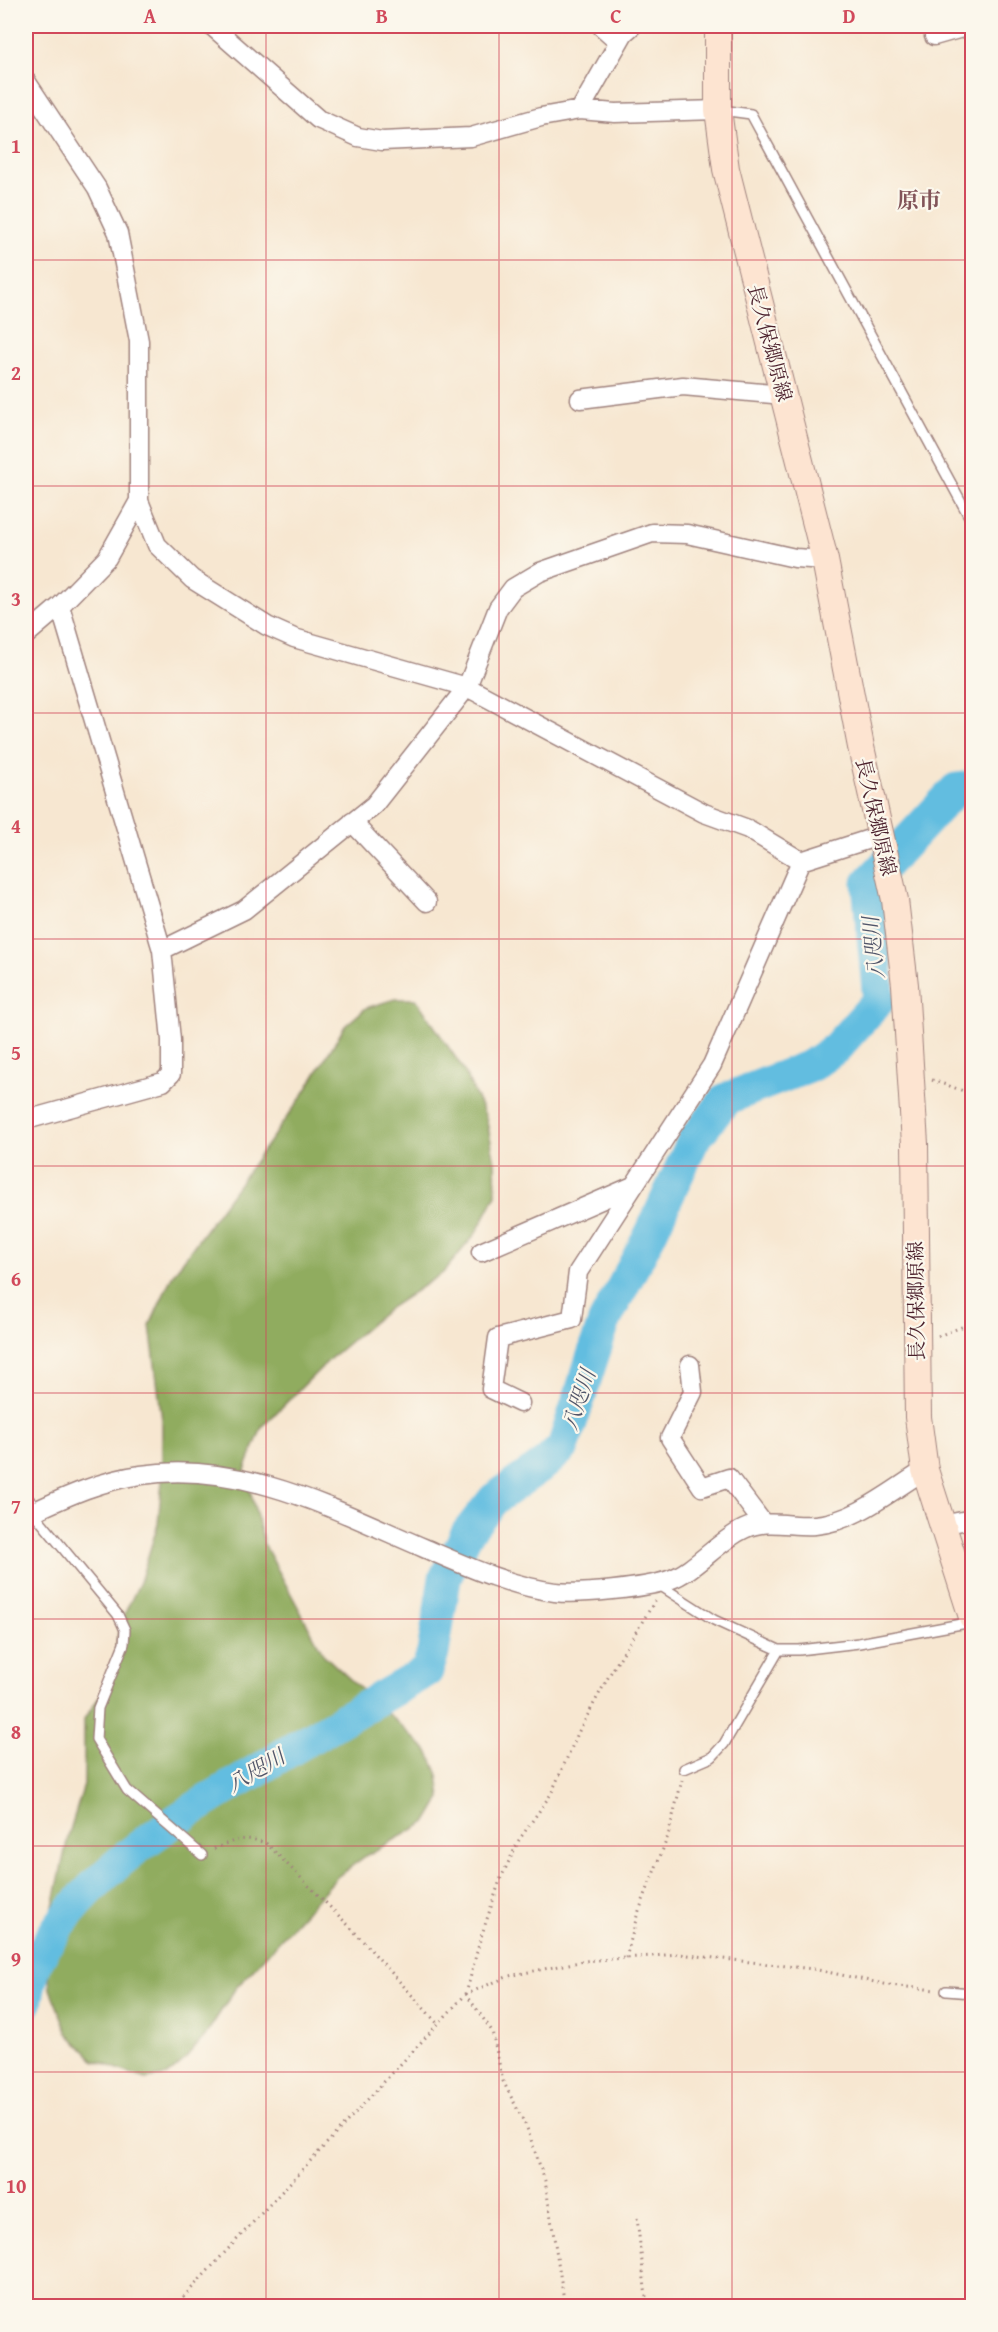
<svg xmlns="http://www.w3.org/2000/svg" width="998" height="2332" font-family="'Gentium Book Plus','Noto Serif JP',serif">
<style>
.forest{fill:#90ac5e;stroke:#6d6644;stroke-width:1.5}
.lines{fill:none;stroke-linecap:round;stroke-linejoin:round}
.river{stroke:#62bde0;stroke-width:33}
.lane-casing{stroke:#a0837e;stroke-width:12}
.street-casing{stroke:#a0837e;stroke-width:21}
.secondary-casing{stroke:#a0837e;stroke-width:28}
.path{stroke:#a0837e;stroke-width:3;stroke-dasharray:1.5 4.5;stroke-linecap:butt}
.lane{stroke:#fff;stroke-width:9}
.street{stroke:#fff;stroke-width:18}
.secondary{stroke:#fde4d1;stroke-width:26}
.grid{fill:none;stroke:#d1495b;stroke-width:1.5;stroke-opacity:0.55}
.labels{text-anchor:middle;stroke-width:4.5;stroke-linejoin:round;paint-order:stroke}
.street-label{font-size:20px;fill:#4a1f2b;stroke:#fbf7ec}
.water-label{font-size:21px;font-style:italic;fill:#52566a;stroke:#fbf7ec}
.quarter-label{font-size:22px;font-weight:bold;fill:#825459;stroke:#fbf7ec}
.neatline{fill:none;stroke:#d1495b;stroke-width:2}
.grid-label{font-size:20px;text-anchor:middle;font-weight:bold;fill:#d1495b}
</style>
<rect width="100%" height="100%" fill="#fbf7ec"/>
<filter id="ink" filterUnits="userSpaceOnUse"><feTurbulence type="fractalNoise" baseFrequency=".0167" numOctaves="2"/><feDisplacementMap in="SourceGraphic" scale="12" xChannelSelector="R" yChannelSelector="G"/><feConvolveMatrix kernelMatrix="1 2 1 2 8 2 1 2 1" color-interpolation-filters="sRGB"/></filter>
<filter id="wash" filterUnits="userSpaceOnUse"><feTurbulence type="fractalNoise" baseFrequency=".008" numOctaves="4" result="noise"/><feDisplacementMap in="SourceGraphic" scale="24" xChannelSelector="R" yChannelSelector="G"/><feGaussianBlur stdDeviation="1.35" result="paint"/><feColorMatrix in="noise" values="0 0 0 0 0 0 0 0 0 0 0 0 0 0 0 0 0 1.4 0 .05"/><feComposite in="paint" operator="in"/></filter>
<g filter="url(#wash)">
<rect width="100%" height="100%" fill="#f7e7d1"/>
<path class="forest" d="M395,999H416L462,1067L486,1117L495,1162L496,1195L476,1233L443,1273L391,1307L334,1355L262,1427L245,1470L264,1544L324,1655L428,1751L438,1775L441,1798L427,1822L367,1855L337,1877L235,1989L205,2036L181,2064L167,2076L145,2079L94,2060L68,2033L50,1989L46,1939L68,1837L84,1785V1719L107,1686L114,1662L120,1623L140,1582L158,1524L162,1481V1420L150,1325L172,1276L303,1095L345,1026L366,1008Z"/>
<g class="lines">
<path class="river" d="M26,2003C29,1988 32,1968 40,1955C87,1870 180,1816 261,1768C315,1735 371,1703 427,1671L433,1653L445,1578L467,1533L494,1499L547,1462L563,1447L604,1322L651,1233L693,1141L726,1099L812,1065L836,1048L879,1000L868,883L956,789L972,787"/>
</g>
</g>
<g filter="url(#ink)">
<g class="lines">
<defs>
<path id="lane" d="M721,110L751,114L971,520
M33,1512L118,1615L125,1630L124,1644L98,1708L96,1739L127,1790L202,1855
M664,1588L714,1620L779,1650H799L859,1643L972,1622
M684,1769L712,1757L724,1744L779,1650
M946,1991L972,1993"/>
<path id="street" d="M212,26L318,119L358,137L382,141L471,137L541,117L580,110L624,33L632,26
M601,26L619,42
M934,36L969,26
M26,81L97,188L118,233L139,341V501L157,545L192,579L267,626L294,638L467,687L704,813L748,829L801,861L882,835
M580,110L615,113L718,110
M580,399L683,386L784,395
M26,635L60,606L107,558L139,501
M352,822L427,902
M162,950L244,910L374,805L467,687L498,608L513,588L540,572L652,533L687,534L795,558L825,560
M26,1120L163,1082L171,1074V1040L162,950L60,606
M481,1252L633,1186
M690,1365L693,1392L670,1438L702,1487L729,1478L763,1523
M520,1403L491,1389L498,1338L572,1319L578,1272L712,1065L801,861
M26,1503L33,1512C67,1496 103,1480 141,1475C242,1460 335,1510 424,1548C466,1566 509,1586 555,1592C579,1595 646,1588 669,1580C695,1571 718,1541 744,1529C767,1518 791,1527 815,1525C855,1522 892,1490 925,1470
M942,1525L972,1519"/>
<path id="secondary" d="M718,26V110L726,169L825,560L861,747L895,900L905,985L915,1144L918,1417L925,1470L972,1617"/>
</defs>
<use href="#lane" class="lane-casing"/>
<use href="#street" class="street-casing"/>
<use href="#secondary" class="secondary-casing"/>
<path class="path" d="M932,1080L972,1094
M938,1336L972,1323
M214,1849C233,1840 248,1835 267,1844L351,1928L438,2024
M626,1958L637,1916L668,1836L682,1780
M466,1994L480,1940L500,1880L519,1840L551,1794L579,1731L610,1674L655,1601
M466,1994L492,2031L503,2081L527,2128L545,2181L565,2306
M637,2218L647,2306
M175,2306L466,1994L509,1976L584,1961L679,1954L813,1969L889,1985L935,1990"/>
<use href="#lane" class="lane"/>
<use href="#street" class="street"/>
<use href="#secondary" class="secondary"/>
</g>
</g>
<path class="grid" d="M266,26V2306M499,26V2306M732,26V2306M26,260H972M26,486H972M26,713H972M26,939H972M26,1166H972M26,1393H972M26,1619H972M26,1846H972M26,2072H972"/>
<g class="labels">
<g class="street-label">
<text transform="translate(770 343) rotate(75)" y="7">長久保郷原線</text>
<text transform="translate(876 817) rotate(77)" y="7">長久保郷原線</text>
<text transform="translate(916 1301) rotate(-91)" y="7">長久保郷原線</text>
</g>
<g class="water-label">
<text transform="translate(874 948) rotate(-96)" y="7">八咫川</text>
<text transform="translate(579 1400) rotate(-72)" y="7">八咫川</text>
<text transform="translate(256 1771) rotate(-31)" y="7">八咫川</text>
</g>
<g class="quarter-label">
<text x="919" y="208">原市</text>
</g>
</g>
<rect width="998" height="2332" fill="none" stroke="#fbf7ec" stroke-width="66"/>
<rect x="33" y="33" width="932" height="2266" class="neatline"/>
<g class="grid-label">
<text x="150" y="23">A</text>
<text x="382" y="23">B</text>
<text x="616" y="23">C</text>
<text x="849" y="23">D</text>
<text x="16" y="153">1</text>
<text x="16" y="380">2</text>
<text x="16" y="606">3</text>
<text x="16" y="833">4</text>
<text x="16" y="1060">5</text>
<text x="16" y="1286">6</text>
<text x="16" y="1513">7</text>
<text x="16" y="1739">8</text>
<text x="16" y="1966">9</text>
<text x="16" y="2193">10</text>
</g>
</svg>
